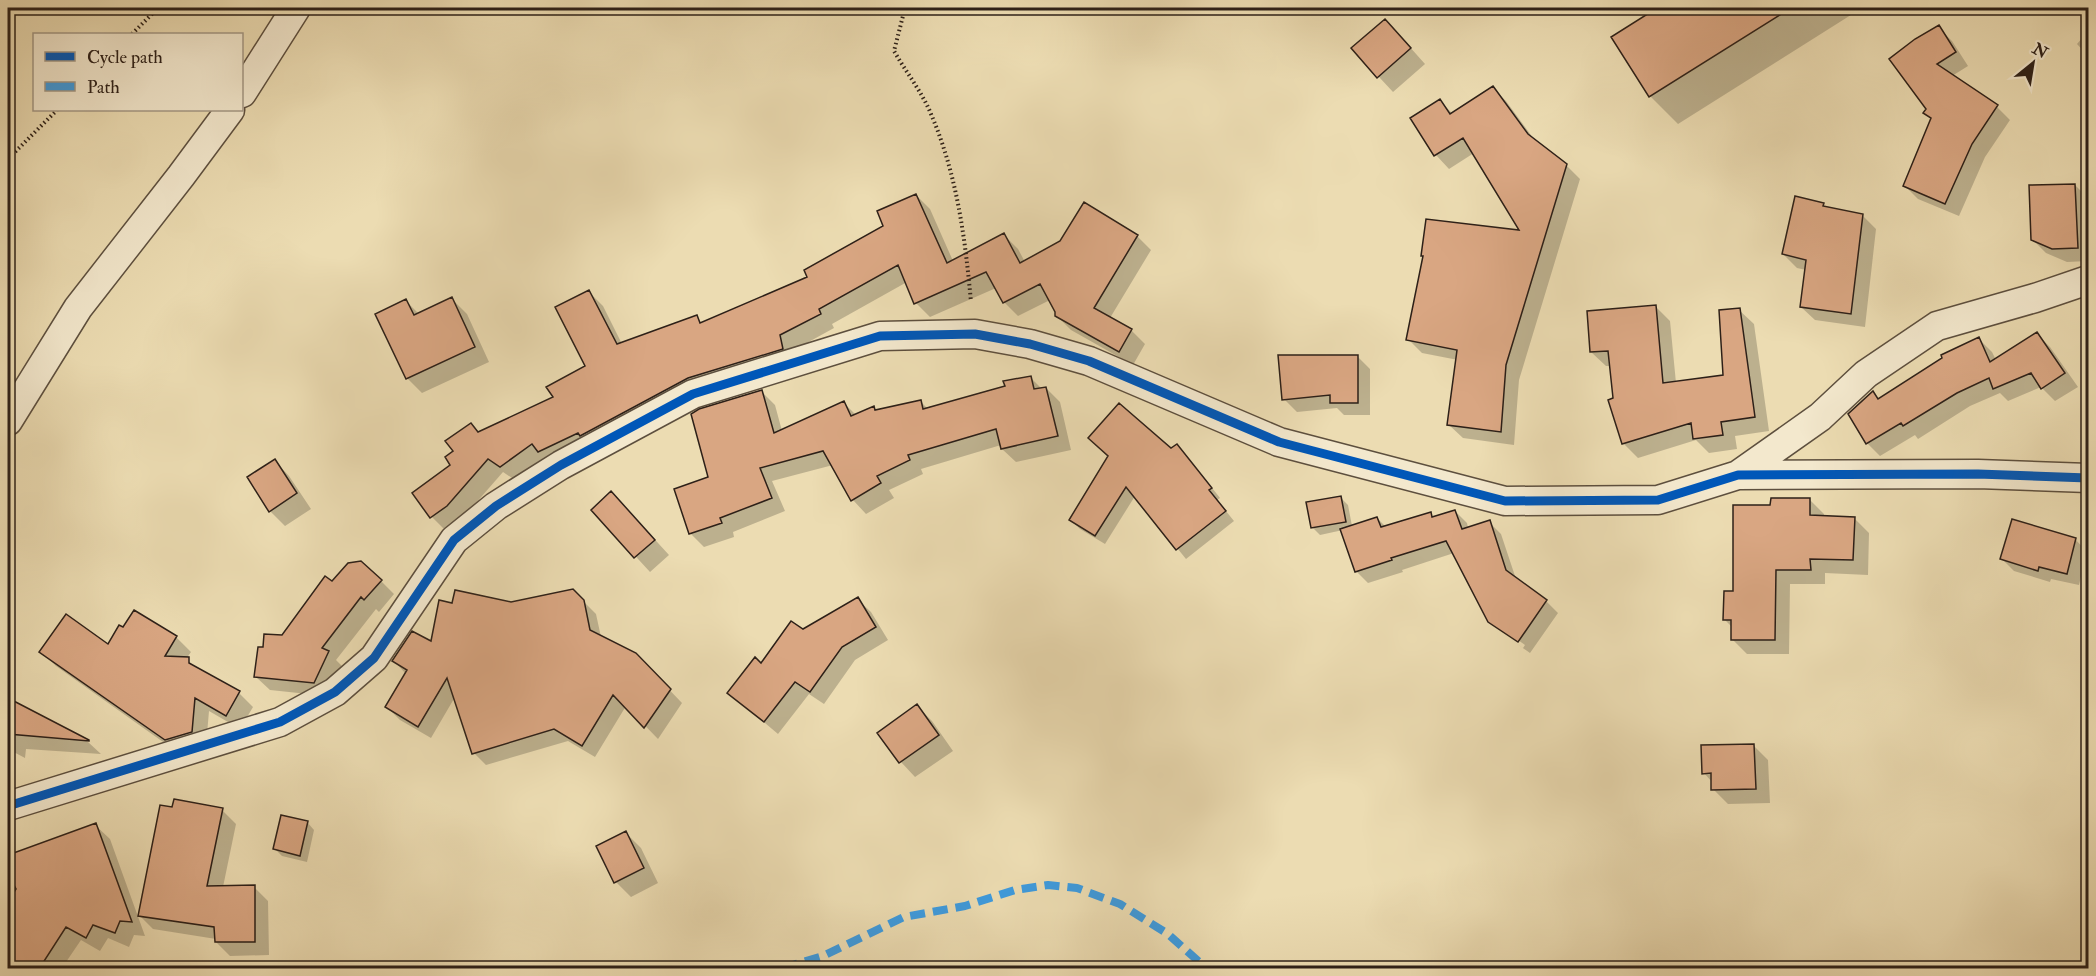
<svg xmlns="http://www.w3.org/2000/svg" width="2096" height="976" font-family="'IM FELL Double Pica',serif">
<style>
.shadow{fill:#0003}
.building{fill:#d9a682;stroke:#2d2018;stroke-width:1.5}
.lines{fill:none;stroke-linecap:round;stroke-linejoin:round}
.street-casing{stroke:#5d4f3e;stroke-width:31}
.path{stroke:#2d2018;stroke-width:4;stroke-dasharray:1.5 3;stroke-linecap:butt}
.street{stroke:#f3e8cd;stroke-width:28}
.quiet{stroke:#3d9bdf;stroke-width:8;stroke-dasharray:15 8;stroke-linecap:butt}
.cycleway-casing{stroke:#f3e8cd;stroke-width:13}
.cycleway{stroke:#0057b8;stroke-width:9}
</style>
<rect width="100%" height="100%" fill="#ecdcb2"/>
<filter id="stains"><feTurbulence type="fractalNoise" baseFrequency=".00333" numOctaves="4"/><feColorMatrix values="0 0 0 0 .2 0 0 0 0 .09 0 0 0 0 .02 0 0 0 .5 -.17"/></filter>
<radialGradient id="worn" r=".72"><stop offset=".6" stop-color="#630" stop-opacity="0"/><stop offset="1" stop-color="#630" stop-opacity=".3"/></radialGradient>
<path class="shadow" d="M1659,8H1862L1678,124L1650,96L1613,37Z
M1938,27L1952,41L1968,66L1952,76L1997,107L2010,120L1985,157L1959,216L1918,199L1905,186L1932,120L1925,113L1928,109Z
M2088,31V56L2077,44Z
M1400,36L1425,64L1393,92L1353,49Z
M1492,87L1506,101L1536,142L1566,165L1580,179L1519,380L1514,445L1463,438L1449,425L1458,360L1422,353L1408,339L1424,257L1422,255L1522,232L1474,153L1449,169L1436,155L1412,119L1440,101L1453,114Z
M2075,185L2088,198V261L2067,262L2046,253L2033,240Z
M916,195L930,209L953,261L1004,235L1018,249L1025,262L1137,236L1151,250L1110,318L1131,330L1145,344L1133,365L1071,330L1057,316V312L1050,300L1018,316L1004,302L996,288L930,317L916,303L907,282L832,324L834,328L794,350L515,480L503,472L461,520L446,531L432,517L414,493L453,465L455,452L471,425L479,433L555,398L587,367L589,292L603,306L622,344L696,317L703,324L810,277L885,226Z
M1823,205L1826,208L1862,215L1876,229L1865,327L1815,320L1801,307L1806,270L1797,268L1783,254Z
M452,299L467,314L489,362L422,393L407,378L406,301L419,314Z
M1656,307L1670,321L1676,383L1725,376L1739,310L1754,324L1769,431L1735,436L1737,449L1709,453L1696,440L1638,458L1624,444L1610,401L1614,399L1611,366H1606L1591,352Z
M2037,334L2050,347L2078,387L2055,401L2041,387L2008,401L2000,393L1970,406L1918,439L1915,435L1880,456L1867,443L1873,393L1879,399L1979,339L1992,352L1996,360Z
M1357,356L1370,369V415H1344L1337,408L1297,412L1284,399Z
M2088,370V382L2085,378Z
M1030,377L1042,389L1046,388L1060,402L1071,450L1016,462L1002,449L1001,445L921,469L923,474L889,490L894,498L866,514L853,500L833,465L772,481L785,511L733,532L734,537L704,547L690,533L710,478L762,392L775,405L782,431L844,403L856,415L873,408L877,411L920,401L928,409L1006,387Z
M1171,450L1186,455L1220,498L1217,500L1234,521L1186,559L1135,496L1105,544L1080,529L1071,520L1110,457Z
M275,461L289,476L311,509L285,526L270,511Z
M1341,498L1348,505L1352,526L1377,518L1386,527L1430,514L1434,518L1455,511L1467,523L1468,528L1489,522L1501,534L1516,579L1546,601L1558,613L1530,653L1502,633L1523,648L1525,645L1497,625L1454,553L1402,570L1403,572L1368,583L1356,571L1343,530L1320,535L1312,527Z
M1809,499L1824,514V517L1854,518L1869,533L1868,575L1825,573V584H1790L1789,654H1747L1732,639V627L1725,620L1735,593L1772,507Z
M626,508L669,555L650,572L593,510Z
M2075,539L2087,552L2079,585L2051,579L2050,582L2014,571L2002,559Z
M381,581L394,594L379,612L376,609L336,660L342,666L327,696L270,690L256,677L265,649L283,637L332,583Z
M572,590L596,614L601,637L635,654L682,703L658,739L626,706L595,757L568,741L486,765L474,753L455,697L431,738L400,720L387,707L406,674L394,661L432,644L453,605L511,604Z
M857,599L871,612L888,640L855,660L824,704L809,694L778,734L729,693L803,631Z
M135,612L176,637L191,652L186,659L201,672L239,693L253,707L240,729L209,711L206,746L180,754L56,666L41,651L108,646L124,629Z
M8,700L88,742L101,754L26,749L25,758L8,749Z
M917,706L932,721L953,751L915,777L901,762L879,733Z
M1753,745L1768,760L1770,803L1728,804L1713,789L1712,782L1704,773Z
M222,810L236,824L223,887H254L268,901L269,955L230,956L216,942V939L153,929L139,915Z
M307,822L314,830L307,862L282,856L275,849Z
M95,825L110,839L145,936L134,935L129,947L108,938L100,951L81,940L62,968H8V857Z
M626,833L641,848L658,883L631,897L616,882Z"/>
<path class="building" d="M1657,8H1791L1649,97L1611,37Z
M1385,19L1411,48L1377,78L1351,48Z
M1939,25L1956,52L1937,64L1998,105L1972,144L1945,204L1903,186L1931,118L1923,113L1926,109L1889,59L1915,39Z
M1493,86L1528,134L1567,164L1506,365L1501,432L1447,425L1457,350L1406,340L1423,256H1421L1426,219L1519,230L1463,138L1434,156L1410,118L1440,99L1450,114Z
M2075,184L2078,248L2052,249L2031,240L2029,185Z
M916,194L947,263L1004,233L1020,263L1060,241L1084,202L1138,235L1094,308L1132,329L1119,352L1055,316V312L1040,284L1003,303L986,272L914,304L898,265L819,309L821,314L780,335L783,349L688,378L580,436L578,433L538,452L532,444L500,467L488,459L447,506L430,518L412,493L450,465L445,457L453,451L445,441L471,423L478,432L553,397L546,387L585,366L555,307L589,290L617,344L697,315L700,323L807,277L804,270L883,226L877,211Z
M1795,196L1824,203L1823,206L1863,214L1851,314L1800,307L1806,260L1782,254Z
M452,297L475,347L406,379L375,314L406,299L414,315Z
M1656,305L1663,383L1723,375L1719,310L1740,308L1755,417L1721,422L1723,435L1693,439L1691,423L1622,444L1608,400L1613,398L1608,351L1590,352L1587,311Z
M2037,332L2065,373L2041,389L2031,373L1993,389L1989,378L1957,393L1903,426L1901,423L1866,444L1848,414L1873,391L1878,399L1942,358L1941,355L1979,337L1990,362Z
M1278,355H1358V403H1330V395L1282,400Z
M1031,376L1034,389L1046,387L1058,436L1001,449L996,429L908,455L910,460L877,476L881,483L851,501L823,451L760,468L772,498L720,518L722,523L689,534L674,489L708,477L691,414L699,409L762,390L774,433L844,401L851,416L874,406L875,410L921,400L923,409L1005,386L1003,381Z
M1119,403L1171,448L1177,444L1212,488L1209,490L1226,511L1176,550L1126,487L1095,536L1069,520L1108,456L1088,438Z
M275,459L297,493L269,512L247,477Z
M611,491L655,540L634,558L591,510Z
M1341,496L1346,522L1311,528L1306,502Z
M1771,498H1810V515L1855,517L1853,560L1810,559L1811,570H1776L1775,640H1731V620H1723L1724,591H1733V505H1770Z
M1455,510L1462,529L1490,520L1506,570L1547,600L1518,642L1488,622L1446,541L1391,558L1392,560L1355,572L1340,529L1377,517L1381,527L1431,512L1432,517Z
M2012,519L2076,538L2067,574L2039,567L2038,571L2000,559Z
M361,561L382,580L364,600L361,597L322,648L329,651L314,683L254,677L258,647H263L264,634L282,635L325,576L332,581L348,563Z
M573,589L584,600L590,630L636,653L671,689L644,728L613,695L582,746L554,729L472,754L447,678L418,727L385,707L407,670L392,661L412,631L431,641L439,600L452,603L455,590L511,602Z
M858,597L876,627L842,647L810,692L795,682L764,722L727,693L755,657L761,663L791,621L803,629Z
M134,610L177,636L165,656L189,657V663L240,691L226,716L195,698L192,732L165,740L39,652L66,614L108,644L119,625L123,627Z
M8,698L89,740V741L8,734Z
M917,704L939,735L899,763L877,733Z
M1754,744L1756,789L1711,790V773L1702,774L1701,745Z
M174,799L223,808L207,886L255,885V942H215L214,927L138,916L160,805L172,807Z
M281,815L308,821L300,856L273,849Z
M96,823L132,922L120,921L115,933L93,925L86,938L66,927L39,969H8V902L16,889L8,873V855Z
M626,831L644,868L614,883L596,846Z"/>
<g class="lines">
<defs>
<path id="street" d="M242,93L296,8
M8,421L78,308L181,176L230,110
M1738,475L1820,417L1866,374L1937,326L2035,298L2088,280
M8,806L280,722L335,692L374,658L454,540L496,506L561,465L693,394L880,336L975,334L1030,344L1089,361L1279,442L1505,501L1658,500L1738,475L1978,474L2088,478"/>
</defs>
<use href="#street" class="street-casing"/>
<path class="path" d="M905,8L894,51C906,72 922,92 931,114C957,175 965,237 971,302
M132,34L158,8
M8,157L15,152L57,110"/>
<use href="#street" class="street"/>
<path class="quiet" d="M783,968L823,956L904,917L965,906L1015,890L1048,885L1077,888L1120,904L1168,934L1206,968"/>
<defs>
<path id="cycleway" d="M8,806L280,722L335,692L374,658L454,540L496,506L561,465L693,394L880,336L975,334L1030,344L1089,361L1279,442L1505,501L1658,500L1738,475L1978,474L2088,478"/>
</defs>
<use href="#cycleway" class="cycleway-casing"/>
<use href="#cycleway" class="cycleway"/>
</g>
<rect width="2096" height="976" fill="none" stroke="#ecdcb2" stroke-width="30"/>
<rect x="9" y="9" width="2078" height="958" fill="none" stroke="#2d2018" stroke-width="3"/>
<rect x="15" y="15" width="2066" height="946" fill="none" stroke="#2d2018" stroke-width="1.5"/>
<rect x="33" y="33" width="210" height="78" fill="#f3e8cd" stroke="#a49885" stroke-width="1.5"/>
<rect x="45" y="52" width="30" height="9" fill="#0057b8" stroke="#a49885" stroke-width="1.5"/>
<text x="87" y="63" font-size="18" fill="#2d2018">Cycle path</text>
<rect x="45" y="82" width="30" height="9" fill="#3d9bdf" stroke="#a49885" stroke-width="1.5"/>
<text x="87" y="93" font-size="18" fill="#2d2018">Path</text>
<g transform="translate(2033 63) rotate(30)" stroke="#f3e8cd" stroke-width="4.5" paint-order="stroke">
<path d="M0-4.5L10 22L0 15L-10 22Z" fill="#2d2018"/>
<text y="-9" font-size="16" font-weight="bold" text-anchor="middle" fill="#2d2018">N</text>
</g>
<rect width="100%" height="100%" filter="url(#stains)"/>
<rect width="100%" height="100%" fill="url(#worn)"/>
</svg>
